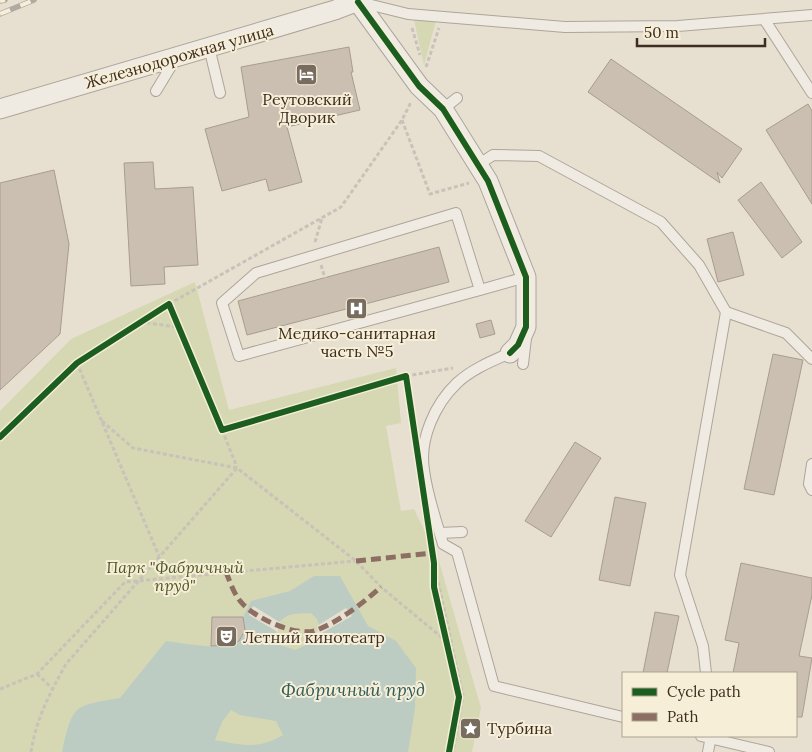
<svg xmlns="http://www.w3.org/2000/svg" width="812" height="752" font-family="Lora,serif">
<style>
.green{fill:#d6d7b3}
.water{fill:#bcccc2;fill-rule:evenodd}
.pier{fill:#e7e0d1}
.building{fill:#cbbfb2;stroke:#a89c90}
.lines{fill:none;stroke-linecap:round;stroke-linejoin:round}
.lane-casing{stroke:#ada599;stroke-width:12}
.street-casing{stroke:#ada599;stroke-width:21}
.path{stroke:#c8c2b9;stroke-width:3;stroke-dasharray:4 2.5;stroke-linecap:butt}
.lane{stroke:#efebe3;stroke-width:10}
.street{stroke:#efebe3;stroke-width:19}
.rail-casing{stroke:#afaaa2;stroke-width:5.5}
.rail{stroke:#f7eed8;stroke-width:4;stroke-dasharray:11;stroke-linecap:butt}
.quiet{stroke:#8d6e63;stroke-width:5;stroke-dasharray:10 5;stroke-linecap:butt}
.cycleway-casing{stroke:#f7eed8;stroke-width:9}
.cycleway{stroke:#1b5e20;stroke-width:6}
.labels{text-anchor:middle;stroke-width:4;stroke-linejoin:round;paint-order:stroke}
.street-label{font-size:16px;fill:#3d2e20;stroke:#f7eed8}
.poi-label{font-size:16px;fill:#3d2e20;stroke:#f7eed8}
.park-label{font-size:16px;font-style:italic;fill:#4d5a26;stroke:#f7eed8}
.water-label{font-size:18px;font-style:italic;fill:#2f5d5a;stroke:#f7eed8}
</style>
<rect width="100%" height="100%" fill="#e7e0d1"/>
<path class="green" d="M414,20L436,21L424,65Z
M195,282L229,410L396,368L401,423L386,426L401,511L414,509L439,561L481,708L472,752H0V411L71,339Z"/>
<path class="water" d="M314,576H340L368,626L396,641L416,668L415,708L408,752H62C73,704 73,706 120,698L166,641C181,643 228,652 239,641C247,633 241,624 244,615C246,611 249,606 251,601L290,591ZM311,613L317,619L321,630L315,641L295,650L277,644L275,626C288,612 293,614 311,613ZM231,710L240,715L276,721L283,735C257,750 243,745 215,740L222,722Z"/>
<path class="pier" d="M253,606L281,623L278,627V632L249,615Z
M346,608L352,616L315,637L318,630L317,626Z"/>
<path class="building" d="M349,47L353,72H351L360,110L287,127L302,182L269,191L266,179L222,191L205,129L249,117L241,67Z
M611,59L742,149L722,178L717,172L720,183L588,92Z
M808,104L812,111V204L766,130Z
M153,162L155,189L193,187L198,265L164,267L165,284L131,286L124,163Z
M54,170L69,244L60,334L0,390V183Z
M761,182L802,242L782,258L738,200Z
M733,232L744,275L718,282L707,239Z
M439,247L449,282L247,335L238,301Z
M491,320L495,334L480,338L476,324Z
M773,354L803,360L774,495L744,489Z
M575,442L601,458L551,537L525,521Z
M615,497L646,503L630,586L599,580Z
M741,563L812,578V595L799,656L812,658L802,717H796V673H733L739,643L725,640Z
M655,612L679,616L667,673H643Z
M212,617H243L245,630L239,641L230,645L211,646Z"/>
<g class="lines">
<defs>
<path id="lane" d="M359,2L408,14L565,27L678,26L812,15
M764,19L812,93
M209,47L220,93
M156,91L176,58
M443,109L457,98
M478,165L493,155L539,156L661,222L699,265L726,312L786,333L812,359
M480,290L239,356L222,303L256,273L456,213L480,290L526,277
M510,353C492,361 472,369 457,383C435,404 419,439 424,470C427,495 436,520 443,544L457,552L494,686L623,717
M523,364L526,338
M812,464L809,484L812,490
M440,533L462,532
M706,673L703,646L680,575L726,312
M701,736L769,752
M708,752L711,736"/>
<path id="street" d="M358,2L419,86L443,109L488,181L526,277V327L518,345L510,353
M0,109L335,10L361,0"/>
</defs>
<use href="#lane" class="lane-casing"/>
<use href="#street" class="street-casing"/>
<path class="path" d="M412,28L420,55
M426,67L439,28
M402,120L430,194L469,183
M315,242L322,218
M321,265L325,278
M169,304L341,207L402,120L411,102
M140,322L178,327
M77,363L159,556
M406,376L453,368
M102,421L133,448L237,468L356,561L381,587L452,646L463,696L453,752
M222,430L237,467
M434,563L452,645
M37,674L52,688
M0,689L37,674L125,582L355,561
M31,752C36,719 50,693 66,664L237,468"/>
<use href="#lane" class="lane"/>
<use href="#street" class="street"/>
<defs>
<path id="rail" d="M0,1L5,0
M0,14L34,0"/>
</defs>
<use href="#rail" class="rail-casing"/>
<use href="#rail" class="rail"/>
<path class="quiet" d="M356,561L433,553
M226,572C230,582 234,594 241,602C254,618 298,638 317,630C340,621 363,603 381,587"/>
<defs>
<path id="cycleway" d="M358,2L419,86L443,109L488,181L526,277V327L518,345L510,353
M0,437L77,363L169,304L222,430L406,376L434,563V587L459,697L449,752"/>
</defs>
<use href="#cycleway" class="cycleway-casing"/>
<use href="#cycleway" class="cycleway"/>
</g>
<defs>
<symbol id="hotel-square" viewBox="-11 -11 22 22"><rect x="-9" y="-9" width="18" height="18" rx="4" fill="#786c5e" stroke="#f7eed8"/><path d="M-6-4.5h1.5V1H6V5H4.5V3h-9V5H-6ZM-4 0a1.8 1.8 0 1 1 3.6 0ZM.5 0V-2.5h3Q6-2.5 6 0Z" fill="#fff"/></symbol>
<symbol id="hospital-square" viewBox="-11 -11 22 22"><rect x="-9" y="-9" width="18" height="18" rx="4" fill="#786c5e" stroke="#f7eed8"/><path d="M-5-5h3v3.5h4V-5h3V5h-3V1.5h-4V5h-3Z" fill="#fff"/></symbol>
<symbol id="theatre-square" viewBox="-11 -11 22 22"><rect x="-9" y="-9" width="18" height="18" rx="4" fill="#786c5e" stroke="#f7eed8"/><path d="M-5-5.5Q0-4 5-5.5V0Q5 5 0 6Q-5 5-5 0ZM-3.3-2.5H-1v1.5H-3.3ZM1-2.5H3.3v1.5H1ZM-2.8 1Q0 5.5 2.8 1Z" fill="#fff"/></symbol>
<symbol id="sight-square" viewBox="-11 -11 22 22"><rect x="-9" y="-9" width="18" height="18" rx="4" fill="#786c5e" stroke="#f7eed8"/><path d="M0-6L1.8-2.2L6-1.7L2.9 1.2L3.7 5.4L0 3.3L-3.7 5.4L-2.9 1.2L-6-1.7L-1.8-2.2Z" fill="#fff"/></symbol>
</defs>
<g fill-rule="evenodd">
<use href="#hotel-square" x="294" y="62" width="25" height="25"/>
<use href="#hospital-square" x="344" y="296" width="25" height="25"/>
<use href="#theatre-square" x="214" y="624" width="25" height="25"/>
<use href="#sight-square" x="458" y="716" width="25" height="25"/>
</g>
<g class="labels">
<g class="street-label">
<text transform="translate(179 56) rotate(-16)" y="6">Железнодорожная улица</text>
</g>
<g class="poi-label">
<text x="307" y="105">Реутовский<tspan x="307" dy="18">Дворик</tspan></text>
<text x="357" y="339">Медико-санитарная<tspan x="357" dy="18">часть №5</tspan></text>
<text x="243" y="643" text-anchor="start">Летний кинотеатр</text>
<text x="487" y="734" text-anchor="start">Турбина</text>
</g>
<g class="park-label">
<text x="175" y="573">Парк "Фабричный<tspan x="175" dy="18">пруд"</tspan></text>
</g>
<g class="water-label">
<text x="353" y="696">Фабричный пруд</text>
</g>
</g>
<rect x="622" y="672" width="175" height="65" fill="#f7eed8" stroke="#ada18e"/>
<rect x="632" y="688" width="25" height="8" fill="#1b5e20" stroke="#ada18e"/>
<text x="667" y="697" font-size="15" fill="#3d2e20">Cycle path</text>
<rect x="632" y="713" width="25" height="8" fill="#8d6e63" stroke="#ada18e"/>
<text x="667" y="722" font-size="15" fill="#3d2e20">Path</text>
<path d="M637 38v8h128v-8" fill="none" stroke="#3d2e20" stroke-width="2.5"/>
<text x="644" y="38" font-size="15" fill="#3d2e20" stroke="#f7eed8" stroke-width="4" paint-order="stroke">50 m</text>
</svg>
